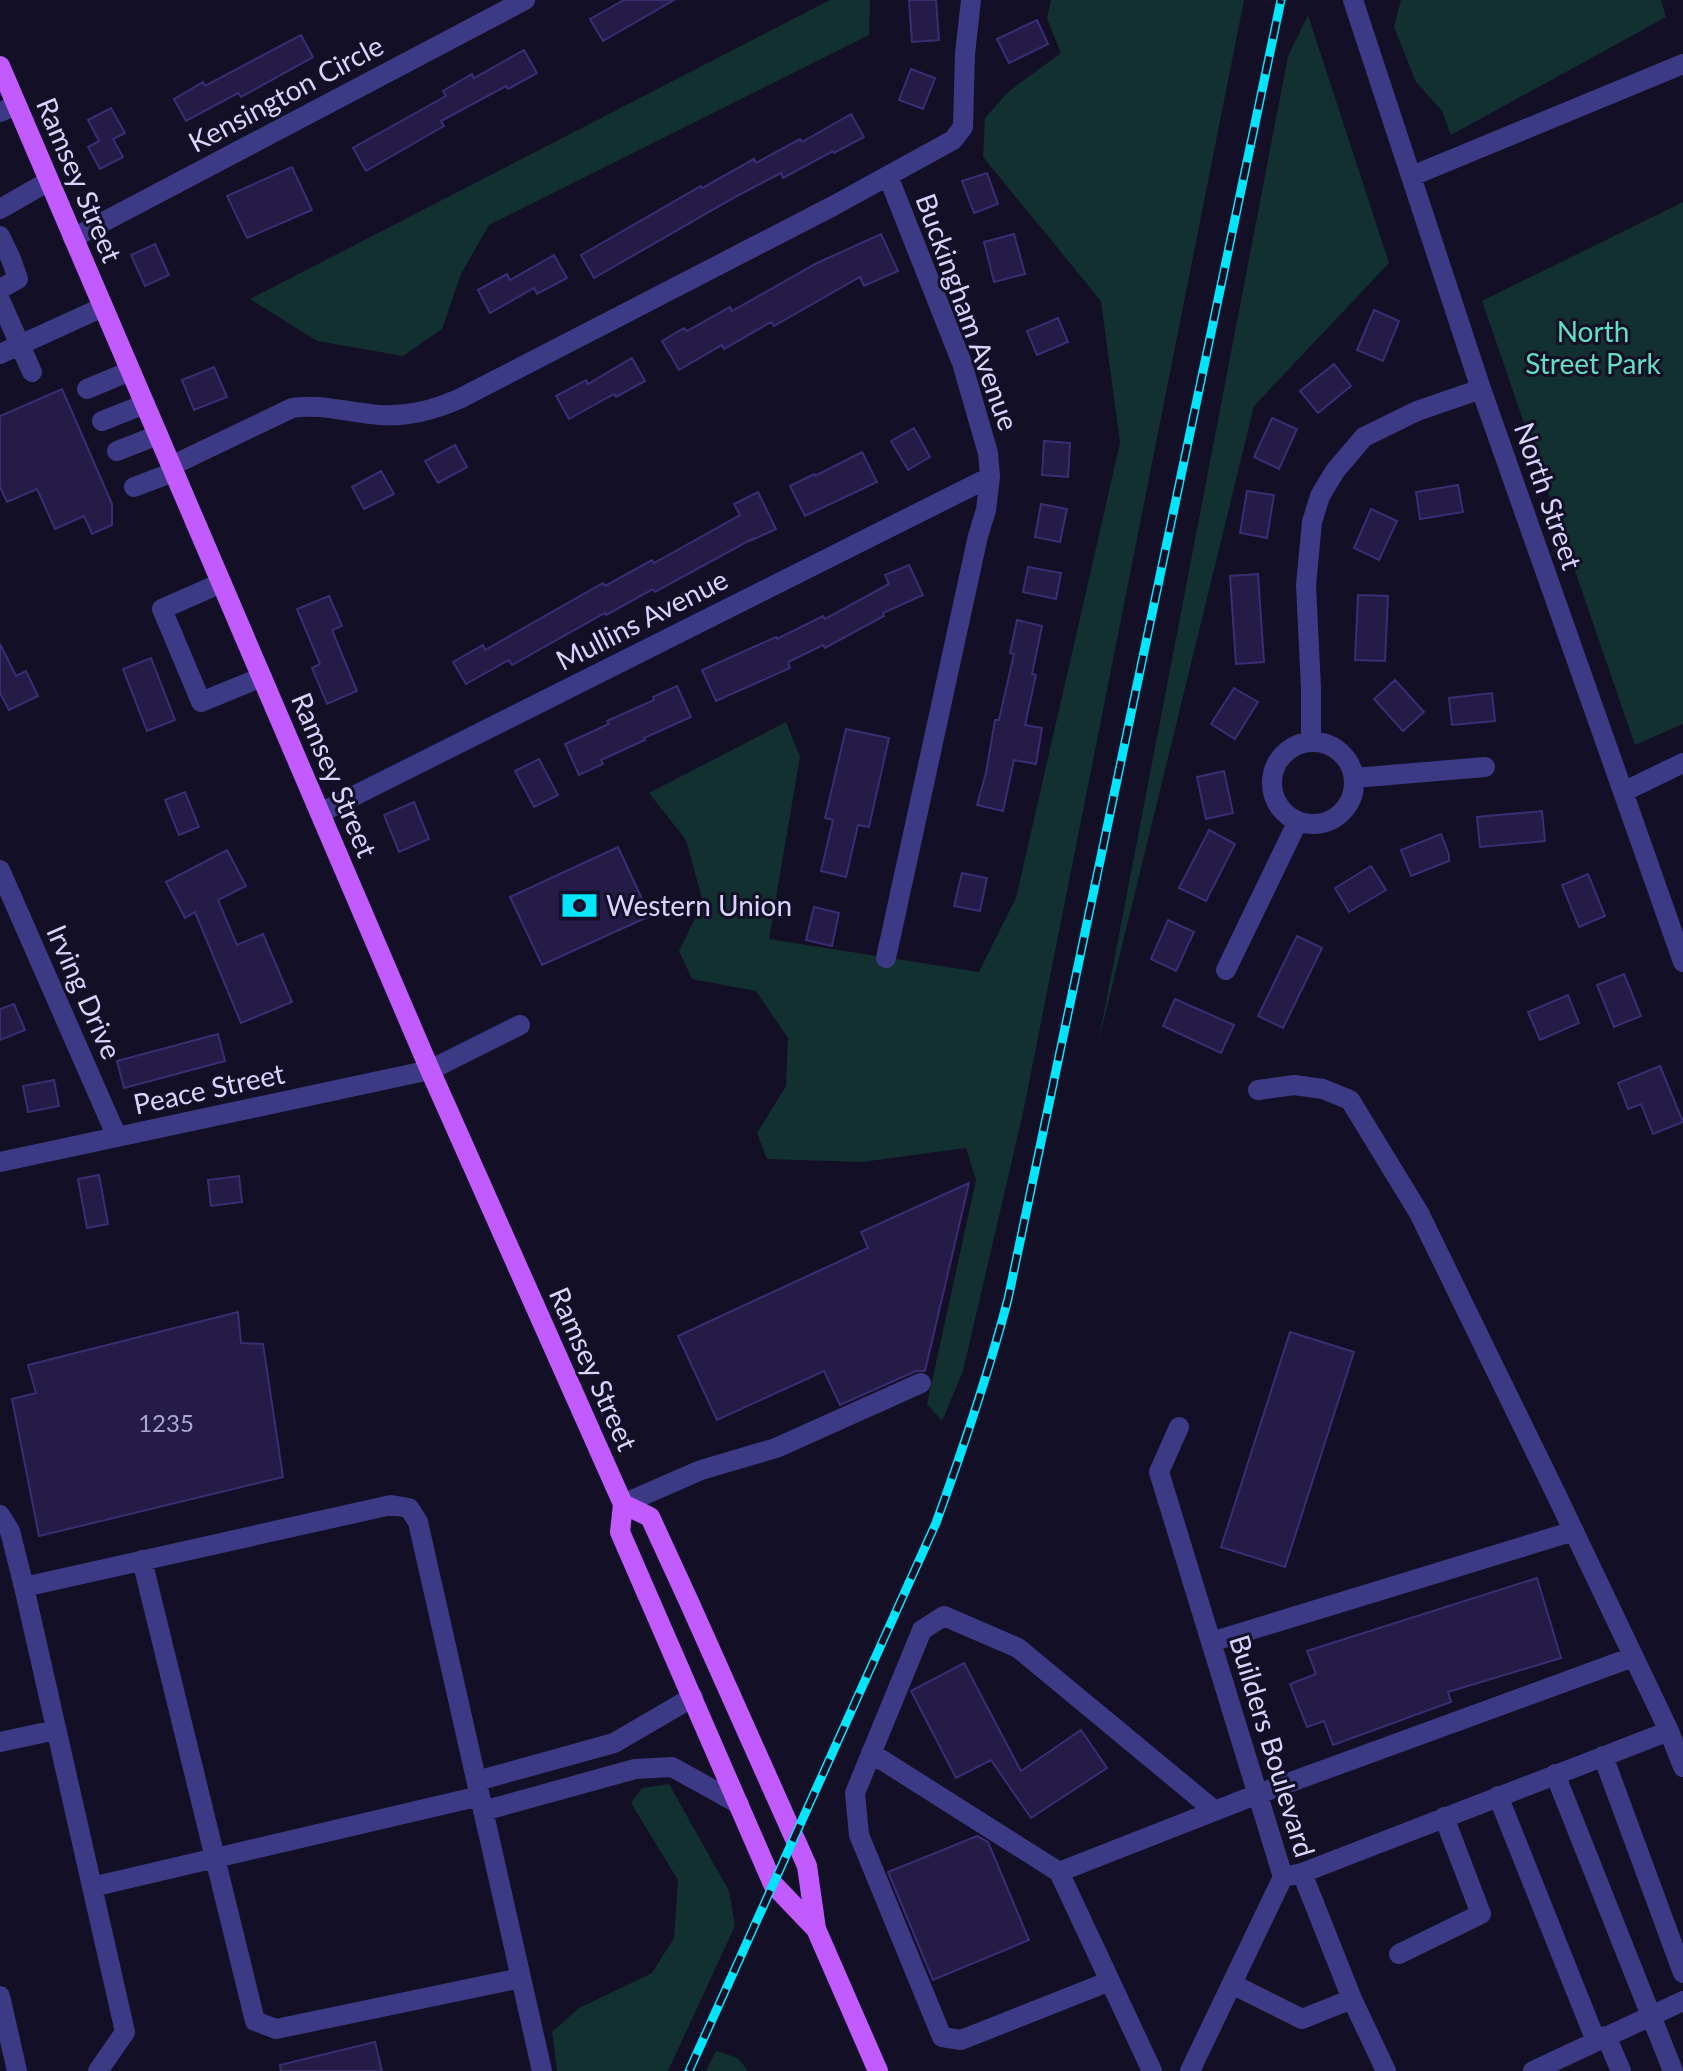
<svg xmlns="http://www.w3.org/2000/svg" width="1683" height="2071" font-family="Lato,sans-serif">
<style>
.green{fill:#12302f}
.building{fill:#241b47;stroke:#3b2d73;stroke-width:2}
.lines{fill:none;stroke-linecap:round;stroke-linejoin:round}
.minor{stroke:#3d3a85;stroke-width:20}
.major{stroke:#c25bff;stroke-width:20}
.rail-casing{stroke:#00e5ff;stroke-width:9}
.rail{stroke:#130f26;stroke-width:6;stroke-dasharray:18;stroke-linecap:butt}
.labels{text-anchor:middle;stroke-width:6;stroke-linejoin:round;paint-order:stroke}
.number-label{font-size:24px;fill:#aca6d1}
.street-label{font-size:28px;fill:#d9d4ff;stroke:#130f26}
.park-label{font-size:28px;fill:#5fe0c0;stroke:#130f26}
.poi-label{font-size:28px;fill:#d9d4ff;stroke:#130f26;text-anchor:start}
</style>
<rect width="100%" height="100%" fill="#130f26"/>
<path class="green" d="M830,0H870L869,35L489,225L461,274L442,329L403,356L317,341L250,299Z
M1051,0H1244L1023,1113L963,1371L942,1421L927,1404L976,1180L966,1148L862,1162L767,1159L757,1133L786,1086L788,1038L756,991L692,979L679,951L703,902L686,840L649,793L786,722L800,757L769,939L979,972L1016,898L1120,443L1101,301L983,157L985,118L1008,92L1061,53L1047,18Z
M1401,0H1661L1666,17L1451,135L1442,111L1416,82L1394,27Z
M1308,15L1389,263L1254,406L1098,1044L1288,56Z
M1683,202V724L1635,745L1482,301Z
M669,1784L729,1891L735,1926L668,2071H557L552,2032L579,2008L652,1973L674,1938L678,1880L631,1803L642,1788Z
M716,2051L738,2058L748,2071H706Z"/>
<path class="building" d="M624,0H674L603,41L590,19Z
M909,0H936L939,40L912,42Z
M1037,20L1048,44L1009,63L997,39Z
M301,35L313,57L241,97L238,93L186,121L174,99L203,82L205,86Z
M524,50L537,73L508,89L506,86L441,121L444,126L366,171L353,148L446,96L443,91L472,74L474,78Z
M911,69L935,78L923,109L899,100Z
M111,108L125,133L113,139L123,157L100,169L88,147L99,141L88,120Z
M851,114L864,137L834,153L833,151L783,178L781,173L737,196L594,278L581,255L701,186L702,188L754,159L756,163L800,139L802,142Z
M292,167L312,210L247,238L227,196Z
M987,173L998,204L974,213L962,181Z
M881,234L898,271L864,286L860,277L774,326L771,322L724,349L722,345L679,370L662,341L684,328L687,331L730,307L732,311L817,263Z
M1014,234L1025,274L994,282L984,242Z
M155,244L169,275L145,286L131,255Z
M554,255L567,278L537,294L534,288L490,313L478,290L507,274L510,280Z
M1374,310L1399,321L1383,361L1357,350Z
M1058,318L1068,342L1037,355L1027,331Z
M632,358L645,381L616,397L614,394L569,419L556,396L586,380L588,384Z
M1334,364L1351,386L1318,413L1300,391Z
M214,367L227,397L194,410L182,380Z
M62,389L112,504V525L92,534L84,516L55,529L37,489L7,502L0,487V416Z
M1272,418L1297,429L1279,469L1254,457Z
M914,428L930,457L908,470L891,441Z
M1044,441L1070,443L1068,477L1042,475Z
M455,445L467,467L438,483L425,461Z
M862,452L877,482L805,516L790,486L814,474L815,476Z
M381,471L394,494L364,509L352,487Z
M1458,485L1463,512L1420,519L1416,492Z
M1247,491L1274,495L1267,538L1240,533Z
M758,492L776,529L752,540V539L655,592L653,589L606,615L605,613L512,665L509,660L466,684L453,662L483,645L485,650L603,583L605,586L652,560L654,563L740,515L734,504Z
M1041,504L1067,509L1060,542L1035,537Z
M1371,509L1397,521L1379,560L1354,548Z
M909,565L923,595L883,613L884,616L825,648L823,645L788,662L790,668L716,701L702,670L776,637L777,639L823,616L825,619L889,584L885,575Z
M1028,567L1061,573L1056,599L1023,592Z
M1258,574L1264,662L1236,664L1230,576Z
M1358,595L1388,596L1385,661L1355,660Z
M329,596L342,626L332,630L357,691L327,704L312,668L320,664L297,609Z
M1017,620L1042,626L1032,674L1036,675L1025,725L1042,728L1036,764L1014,760L1003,811L977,805L986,773L995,720H999L1014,654L1010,653Z
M0,644L16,676L26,671L38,696L9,710L0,693Z
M151,658L175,720L147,731L123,669Z
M1395,680L1424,712L1403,731L1374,699Z
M677,686L691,717L644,738L645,740L601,760L603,764L579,775L565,744L609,724L607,721L654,700L653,697Z
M1234,688L1258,702L1235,739L1211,724Z
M1492,693L1495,721L1452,725L1449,698Z
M846,729L889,738L869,827L858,825L846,877L821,871L833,820L825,818Z
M539,759L558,795L534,807L515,771Z
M1224,771L1233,813L1206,819L1197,777Z
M185,792L199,827L179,835L165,800Z
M414,802L429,839L399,852L384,815Z
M1542,811L1545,841L1480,847L1477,817Z
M1209,830L1235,844L1206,901L1179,888Z
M1441,834L1449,855V861L1411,876L1401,850Z
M618,847L650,916L542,965L510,897Z
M227,850L246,886L218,900L237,945L263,934L292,1002L241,1023L195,912L185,918L166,882Z
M1371,866L1386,890L1349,912L1335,888Z
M962,873L987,878L980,911L954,906Z
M1588,874L1605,916L1579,927L1562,885Z
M814,907L839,913L832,946L806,940Z
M1168,920L1194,932L1176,971L1151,959Z
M1297,936L1322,948L1283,1028L1258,1016Z
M1624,974L1641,1016L1614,1027L1597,985Z
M1568,995L1579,1023L1540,1040L1528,1012Z
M1175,999L1234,1025L1221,1053L1163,1026Z
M14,1004L25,1030L0,1040V1009Z
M218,1034L225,1061L124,1088L117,1061Z
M1660,1066L1683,1122L1653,1134L1641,1104L1628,1109L1618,1083Z
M54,1080L59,1106L28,1112L23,1086Z
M99,1175L108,1224L87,1228L78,1179Z
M239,1176L242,1202L211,1206L208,1180Z
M969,1183L925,1371H916L840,1405L824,1371L717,1420L678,1336L868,1248L861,1232Z
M238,1312L241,1343L263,1344L283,1477L39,1536L12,1399L36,1393L28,1365Z
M1290,1332L1354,1352L1285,1567L1221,1547Z
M1537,1578L1561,1658L1448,1692L1451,1702L1333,1745L1324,1721L1307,1727L1290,1684L1316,1674L1307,1651Z
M964,1663L1021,1771L1081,1730L1107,1768L1031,1818L991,1760L956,1778L911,1691Z
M977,1836L988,1842L1029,1940L933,1980L888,1872Z
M375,2042L382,2071H281L280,2065Z"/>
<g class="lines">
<path class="minor" d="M1353,0L1481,389L1683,962
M0,112L17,105
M1412,176L1683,64
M0,209L49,181
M0,236L11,259L18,279L0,289
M73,238L525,0
M0,300L32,372
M0,354L103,307
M87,389L130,371
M102,421L145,404
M117,451L158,435
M171,466L292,408C320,403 350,413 379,415C408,417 433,410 459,399L833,206L953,140L963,127L965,54L971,0
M134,487L174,472
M221,583L162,609L201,702L262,677
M1311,742V689L1306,585L1312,522L1320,496L1335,471L1364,437L1417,411L1481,389
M1272 783a41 41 0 1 1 82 0a41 41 0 1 1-82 0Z
M1354,778L1485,767
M1623,792L1683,763
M320,813L990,477
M0,870L117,1137
M886,958L978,536L986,510L990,477L988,453L962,363L888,176
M1226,970L1298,821
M1258,1090L1294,1085L1323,1089L1350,1100L1419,1213L1556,1494L1669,1731L1683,1767
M0,1162L430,1070L520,1025
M1179,1427L1159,1472L1283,1877L1190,2071
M623,1504L701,1470L776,1448L921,1383
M0,1515L10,1531L24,1587L125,2032L98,2071
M142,1560L255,2021L276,2029L521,1978
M24,1587L391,1505L409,1508L418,1522L542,2071
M1211,1642L1574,1531
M0,1742L56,1730
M871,1753L1059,1872
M1603,1756L1683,1973
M1555,1774L1673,2071
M477,1781L614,1743L693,1697
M1498,1796L1596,2041
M483,1811L635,1769L672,1767L739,1804
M1215,1811L1018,1648L944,1616L922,1630L855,1793L859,1835L942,2037L961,2040L1110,1981L1059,1872L1258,1794L1633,1657
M1302,1873L1352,1999L1386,2071
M1283,1877L1302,1873L1669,1731
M92,1887L480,1796
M1399,1954L1481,1914L1444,1817
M1110,1981L1152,2071
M1232,1984L1302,2019L1352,1999
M0,1996L17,2071
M1606,2036L1621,2071
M1533,2071L1683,2001"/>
<path class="major" d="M0,66L430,1070L623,1504L620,1532L773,1884L816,1929
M623,1504L650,1517L690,1604L807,1866L816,1929L878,2071"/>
<defs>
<path id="rail" d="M689,2071L936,1523C963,1449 988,1375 1008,1299L1281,0"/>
</defs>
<use href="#rail" class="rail-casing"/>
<use href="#rail" class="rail"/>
</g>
<defs>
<symbol id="bank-bare" viewBox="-9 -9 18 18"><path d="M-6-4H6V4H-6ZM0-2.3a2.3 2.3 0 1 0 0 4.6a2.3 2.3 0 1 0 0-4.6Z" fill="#00e5ff" stroke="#130f26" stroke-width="2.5" paint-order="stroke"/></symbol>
</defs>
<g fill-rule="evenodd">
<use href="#bank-bare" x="554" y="880" width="51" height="51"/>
</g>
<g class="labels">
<g class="number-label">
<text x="166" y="1432">1235</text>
</g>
<g class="street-label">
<text transform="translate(286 94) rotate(-28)" y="10">Kensington Circle</text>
<text transform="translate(79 180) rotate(67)" y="10">Ramsey Street</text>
<text transform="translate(967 312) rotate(70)" y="10">Buckingham Avenue</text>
<text transform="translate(1548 496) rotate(71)" y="10">North Street</text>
<text transform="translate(642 620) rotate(-27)" y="10">Mullins Avenue</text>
<text transform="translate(334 775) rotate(67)" y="10">Ramsey Street</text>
<text transform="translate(84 992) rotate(66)" y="10">Irving Drive</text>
<text transform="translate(209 1089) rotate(-12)" y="10">Peace Street</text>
<text transform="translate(593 1369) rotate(66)" y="10">Ramsey Street</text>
<text transform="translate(1272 1746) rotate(73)" y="10">Builders Boulevard</text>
</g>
<g class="park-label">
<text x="1593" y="342">North<tspan x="1593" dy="32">Street Park</tspan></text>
</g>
<g class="poi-label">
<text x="606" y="916">Western Union</text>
</g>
</g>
</svg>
